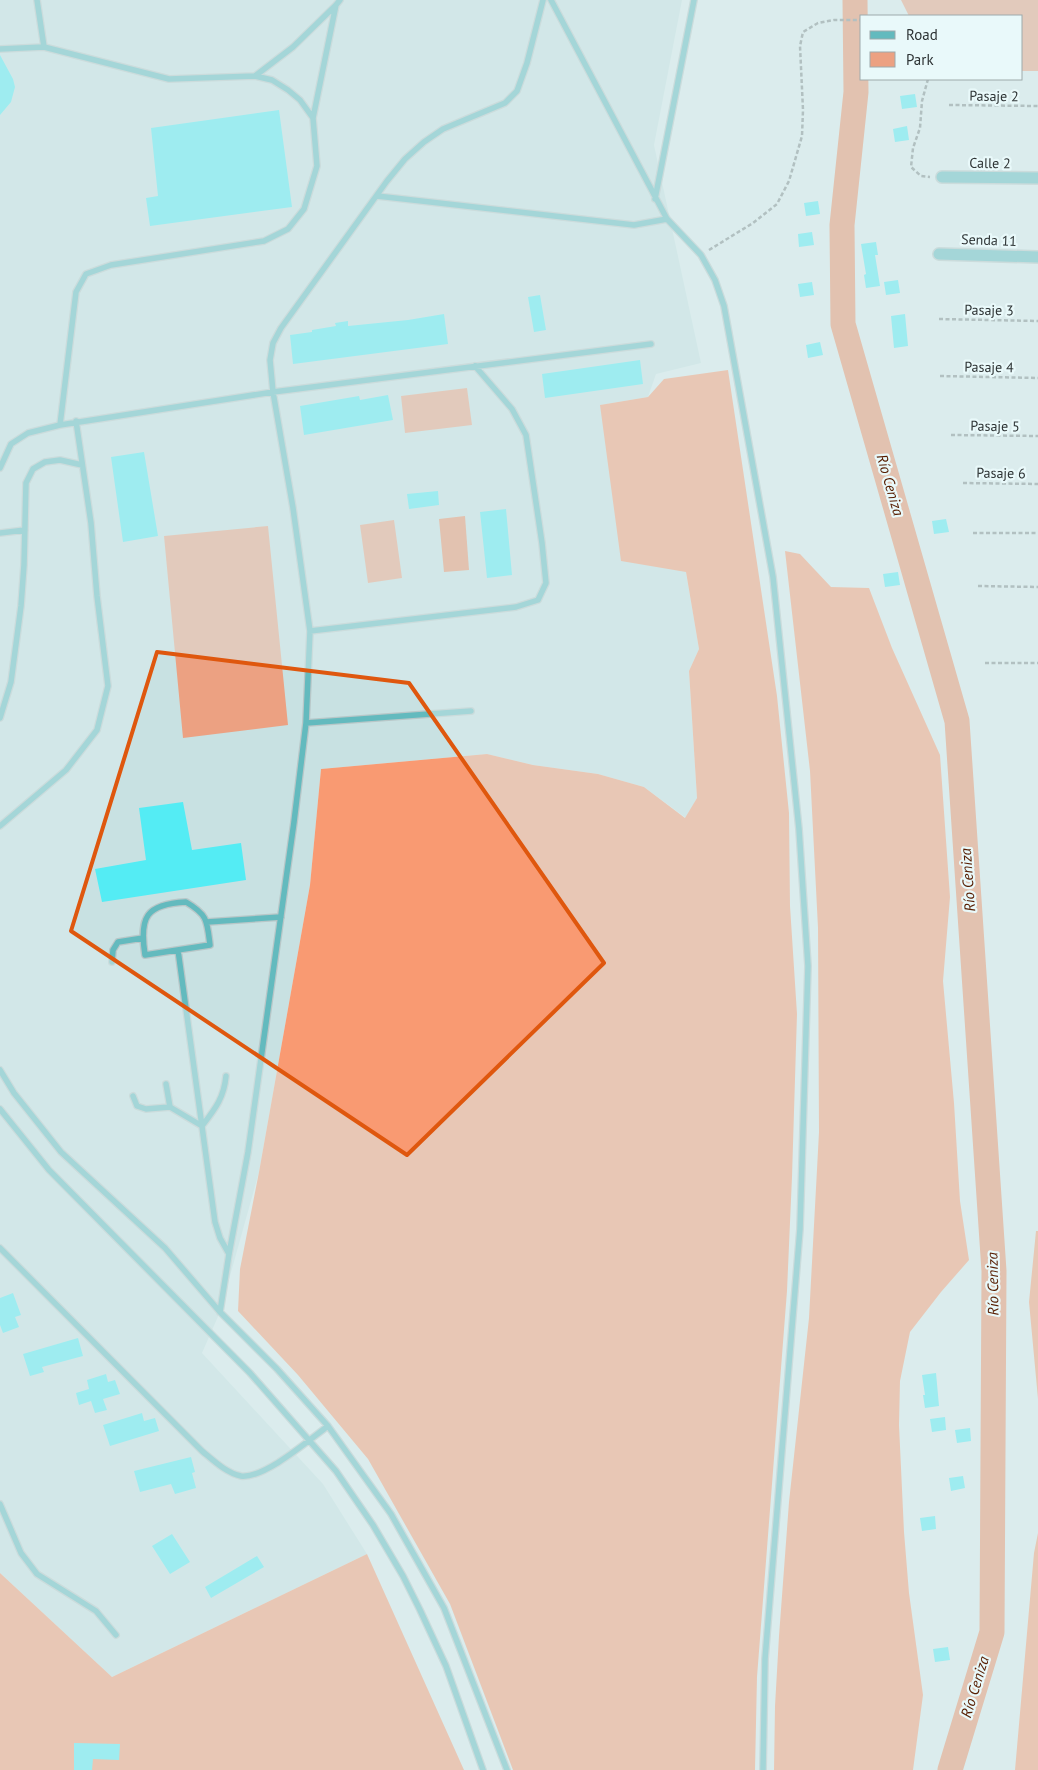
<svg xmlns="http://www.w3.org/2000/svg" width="1038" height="1770" font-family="'PT Sans',sans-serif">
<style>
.built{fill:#c8e1e2}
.green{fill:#eca182}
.forest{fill:#f99a72}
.water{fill:#eb8e66}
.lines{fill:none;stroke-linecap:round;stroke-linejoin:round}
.river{stroke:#eb8e66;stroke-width:25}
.building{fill:#54ecf4}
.service-casing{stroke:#b8c7c8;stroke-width:8}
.minor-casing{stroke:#b8c7c8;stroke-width:14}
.path{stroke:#808b8c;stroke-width:2.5;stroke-dasharray:4 2.5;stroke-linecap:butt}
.service{stroke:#63babe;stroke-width:5.5}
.minor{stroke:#63babe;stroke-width:11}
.marked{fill:none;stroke:#df570e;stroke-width:4;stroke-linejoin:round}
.labels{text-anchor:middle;stroke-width:4.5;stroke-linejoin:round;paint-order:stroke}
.street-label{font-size:14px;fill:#2d3334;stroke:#e9f9fa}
.water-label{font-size:15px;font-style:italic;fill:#571d00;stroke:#e9f9fa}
</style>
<rect width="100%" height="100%" fill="#dbeced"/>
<path class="built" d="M0,0H682L654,145L701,363L656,374L648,397L601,405L686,572L699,649L689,671L697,798L686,818L644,787L598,774L533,765L487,754L321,769L310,885L259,1172L220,1312L202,1353L323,1484L367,1554L112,1677L0,1573Z"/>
<path class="green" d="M901,0H1038V71H1022V16H909Z
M467,388L472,425L405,433L401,396Z
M394,520L402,578L368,583L360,525Z
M268,526L288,725L183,738L164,536Z"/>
<path class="forest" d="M728,370L777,696L789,813L790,906L797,1014L792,1177L787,1291L757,1677L755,1770H513L450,1604L368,1459L298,1375L238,1311L240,1269L259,1172L310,885L321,769L487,754L533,765L598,774L644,787L685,818L697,798L689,671L699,649L686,572L621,561L600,405L648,397L664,379Z
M785,551L800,554L831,587L869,588L892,648L940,755L950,897L943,981L954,1103L960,1201L969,1260L941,1292L910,1332L900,1381L899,1425L904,1532L909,1593L923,1695L913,1770H774L775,1706L779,1636L789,1502L809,1318L819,1132L818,928L810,771Z
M1036,1231H1038V1399L1029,1302Z
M1038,1533V1770H1015L1034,1553Z
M367,1554L464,1770H0V1573L112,1677Z"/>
<path class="water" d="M465,516L469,570L444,572L439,519Z"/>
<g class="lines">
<path class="river" d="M855,0L856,92L842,225L843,324L957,721L994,1271L992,1632L950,1770"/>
</g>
<path class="building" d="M0,55L13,79L15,87L11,102L0,115Z
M915,94L917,107L902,109L900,96Z
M279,110L292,207L150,226L146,198L158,196L151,128Z
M907,126L909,140L895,142L893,129Z
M818,201L820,214L806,216L804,203Z
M812,232L814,245L799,247L798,234Z
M876,242L878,255H875L880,286L866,288L864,275L866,274L861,244Z
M898,280L900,293L886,295L884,282Z
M812,282L814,295L800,297L798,284Z
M540,295L546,330L534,332L528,297Z
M444,314L448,344L293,364L290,335L312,332V330L336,326L335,323L348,321V326L408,320Z
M905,314L908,346L894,348L891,316Z
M820,342L823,355L808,358L806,345Z
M640,360L643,384L545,398L542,374Z
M388,395L393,420L304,435L300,406L359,396L360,400Z
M144,452L158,536L123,542L111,457Z
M438,491L439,505L409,509L407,494Z
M506,509L512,575L487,578L480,512Z
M946,519L949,532L934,534L932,521Z
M898,572L900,585L885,587L883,574Z
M183,802L192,850L241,843L246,880L102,902L95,869L146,860L139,808Z
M13,1293L21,1315L15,1317L19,1327L3,1333L0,1325V1298Z
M78,1338L83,1356L42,1367L44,1372L30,1376L23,1354Z
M936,1373L939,1406L925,1408L923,1395H925L922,1375Z
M106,1374L108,1382L115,1380L120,1394L103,1399L107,1410L95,1413L91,1401L79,1405L76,1393L89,1389L87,1380Z
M142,1413L144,1421L155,1418L159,1431L110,1446L103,1425Z
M945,1417L946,1430L932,1432L930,1419Z
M970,1428L971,1441L957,1443L955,1430Z
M191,1457L195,1472L192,1473L196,1488L175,1494L171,1484L140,1492L134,1471Z
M963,1476L965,1488L951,1491L949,1478Z
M935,1516L936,1529L922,1531L920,1518Z
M172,1534L190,1562L170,1574L152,1546Z
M257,1556L264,1567L211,1598L205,1587Z
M948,1647L950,1660L935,1662L933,1649Z
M74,1743L120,1744L119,1760L93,1759L92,1770H74Z"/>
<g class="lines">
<defs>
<path id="service" d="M37,0L44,47L169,79L255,76L272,80L288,90L300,100L313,118L317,166L304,209L288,229L264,241L111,265L86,274L76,292L60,425L273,392L651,344
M551,0L667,219L701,255L715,280L724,306L773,577L799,829L808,966L800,1229L765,1659L763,1770
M0,49L44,47
M255,76L293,47L336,5
M313,118L336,5L340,0
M377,196L634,225L667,219
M655,199L694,0
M0,468L11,444L28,433L60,425
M0,533L25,530
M310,631L516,607L538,600L546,583L542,543L526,435L512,409L475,366
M0,718L11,682L21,606L24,565L26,483L33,469L45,462L60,460L82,465
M306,723L471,711
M0,826L66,770L97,730L108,686L97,596L91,523L76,421
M186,902C208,915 207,921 210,945L145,955C139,917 146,904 186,902Z
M207,922L281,917
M178,950L215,1222L220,1238L229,1254
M112,962L113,950L118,942L143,938
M0,1070L14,1093L61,1152L165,1248L220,1312L277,1369L328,1426L391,1514L444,1608L507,1770
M166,1084L170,1107L202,1126C215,1109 224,1098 226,1076
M133,1096L137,1106L146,1109L170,1107
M0,1109L49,1170L250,1373L336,1471L373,1525L403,1576L420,1610L446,1666L483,1770
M0,1248L202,1451C213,1460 226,1473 241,1476C264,1479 309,1440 328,1426
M220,1312L229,1254L248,1152L294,822L306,723L310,631L293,508L273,392L270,360L273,343L281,328L387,181L405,159L424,142L443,129L505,103L517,91L527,63L543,0
M0,1504L21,1553L37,1574L96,1611L116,1635"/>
<path id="minor" d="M942,177L1038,178
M939,254L1038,257"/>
</defs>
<use href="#service" class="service-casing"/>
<use href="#minor" class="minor-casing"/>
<path class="path" d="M928,79L922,101L920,128L913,148L911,167L921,176L930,177
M949,105L1038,106
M709,250L753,223L777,204L789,181L802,136L803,110L800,46L803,32L818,23L834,20H862
M939,319L1038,321
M940,376L1038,378
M951,435L1038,436
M963,483L1038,484
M973,533H1038
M978,586L1038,587
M985,663H1038"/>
<use href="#service" class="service"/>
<use href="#minor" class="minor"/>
</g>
<path d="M0 0H1038V1770H0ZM157,652L409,683L604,963L407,1155L71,931Z" fill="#dbeced" fill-opacity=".55" fill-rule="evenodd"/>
<path class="marked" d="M157,652L409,683L604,963L407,1155L71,931Z"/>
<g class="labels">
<g class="street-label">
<text transform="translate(994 96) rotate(1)" y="5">Pasaje 2</text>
<text transform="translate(990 163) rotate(1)" y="5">Calle 2</text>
<text transform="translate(989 240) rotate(2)" y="5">Senda 11</text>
<text transform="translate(989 310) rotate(1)" y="5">Pasaje 3</text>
<text transform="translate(989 367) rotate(1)" y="5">Pasaje 4</text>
<text transform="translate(995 426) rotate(1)" y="5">Pasaje 5</text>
<text transform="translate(1001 473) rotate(1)" y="5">Pasaje 6</text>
</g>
<g class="water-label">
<text transform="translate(890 485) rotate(74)" y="5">Río Ceniza</text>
<text transform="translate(968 880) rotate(-94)" y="5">Río Ceniza</text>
<text transform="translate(993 1284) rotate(-91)" y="5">Río Ceniza</text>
<text transform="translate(975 1687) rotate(-73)" y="5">Río Ceniza</text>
</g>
</g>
<rect x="860" y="15" width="162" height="65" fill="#e9f9fa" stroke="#9eaaab"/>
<rect x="870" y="31" width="25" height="8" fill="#63babe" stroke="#9eaaab"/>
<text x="906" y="40" font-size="15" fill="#2d3334">Road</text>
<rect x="870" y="52" width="25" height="15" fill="#eca182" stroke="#9eaaab"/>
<text x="906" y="65" font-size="15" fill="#2d3334">Park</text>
</svg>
